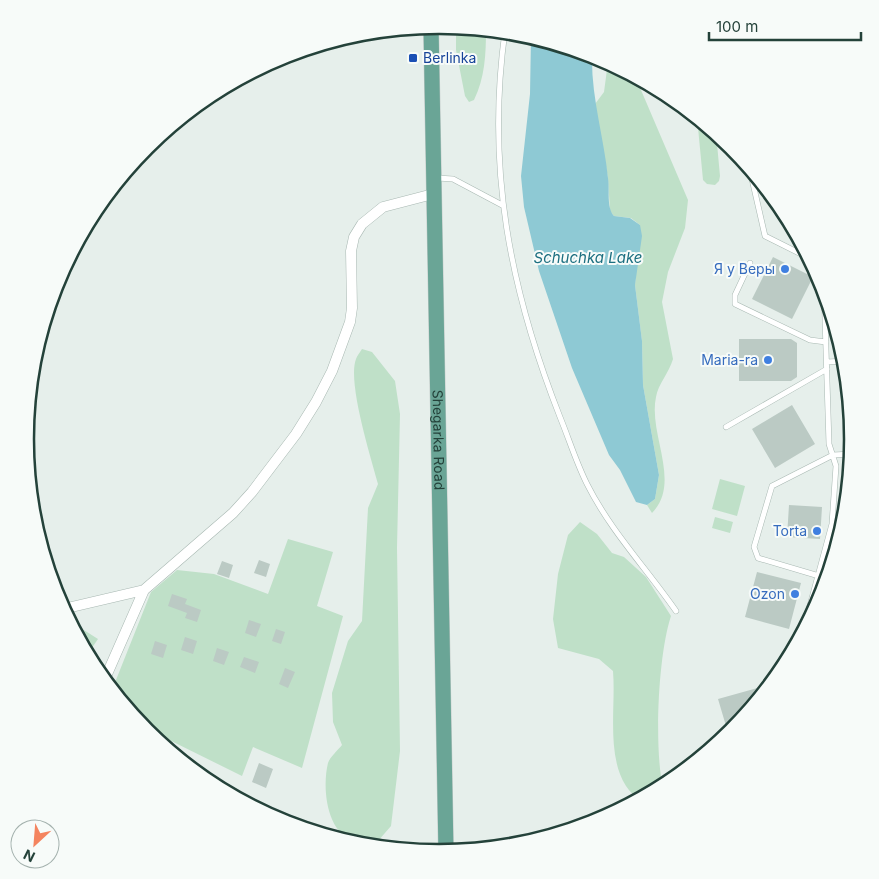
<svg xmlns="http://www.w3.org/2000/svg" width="879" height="879" font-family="Inter,sans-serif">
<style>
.green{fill:#bfe0c8}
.water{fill:#8ec9d4}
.building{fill:#bbcac4}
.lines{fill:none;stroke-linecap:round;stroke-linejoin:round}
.lane-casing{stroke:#a8b8b2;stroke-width:6}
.street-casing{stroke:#a8b8b2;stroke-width:11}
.primary-casing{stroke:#c2cac8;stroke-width:16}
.lane{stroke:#fff;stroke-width:5}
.street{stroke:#fff;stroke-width:10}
.primary{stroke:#6aa596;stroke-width:15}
.transit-dot{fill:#1a4fb4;stroke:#f7fbf9;stroke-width:2}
.shop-dot{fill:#3f7fe0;stroke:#f7fbf9;stroke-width:2}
.labels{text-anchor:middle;stroke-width:4;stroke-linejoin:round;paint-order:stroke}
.transit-label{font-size:14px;fill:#164399;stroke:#f7fbf9;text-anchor:start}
.shop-label{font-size:14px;fill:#366cbe;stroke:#f7fbf9;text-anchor:end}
.street-label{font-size:14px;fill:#24423a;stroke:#f7fbf9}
.water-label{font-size:15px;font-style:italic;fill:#1c6f80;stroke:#f7fbf9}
.rim{fill:none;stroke:#24423a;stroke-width:2.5}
</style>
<rect width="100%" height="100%" fill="#e6efeb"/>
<path class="green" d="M456,27L486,30C486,53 485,78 474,100L469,102L465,96L456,50Z
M608,62L635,76L688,200L685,228L668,272L662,302L673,359C669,373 658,384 656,397C648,434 682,482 652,513L647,505L655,499L659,475L643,385L642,341L635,285L640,225L631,218L614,216L610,211L608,178L595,104L604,92Z
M697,117L716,133L720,176L719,181L715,185L707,184L703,180Z
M362,349L372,352L395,381L400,414L397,548L400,751L391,826L378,841C372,841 362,843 355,841C326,834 322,787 328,763C330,757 338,750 342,745L333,722L332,693L348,641L362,621L368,508L378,484C371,458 347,382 356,359C357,356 360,352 362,349Z
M720,479L745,486L737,516L712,509Z
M715,517L733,522L730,533L712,528Z
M580,522L597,534L612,553L624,557L646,577L671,616C658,655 654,748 663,788L639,801C635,796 629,791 626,786C606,755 616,706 613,671L599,659L558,648L553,619L558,574L568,535Z
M288,539L333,552L317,606L343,616L302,768L253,747L242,776L141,726L112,690L151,592L177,570L214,574L268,594Z
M68,620L98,639L87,655Z"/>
<path class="water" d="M531,36L592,55C591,97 604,137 608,178C610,190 606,207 614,216L630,218L640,225L642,236L635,285L642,341L643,385L659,475L655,499L647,505L636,502L620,470L609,455L572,368L539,271L524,207L521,176L530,94Z"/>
<path class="building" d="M773,257L813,277L792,319L752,299Z
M739,339H791L797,343V377L791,381H739Z
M792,405L815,444L775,468L752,429Z
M789,505L822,507L820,539L787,537Z
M259,560L270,564L266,577L254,573Z
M222,561L233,565L229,578L217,574Z
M757,572L801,583L789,629L745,617Z
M172,594L187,599L185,604L201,610L197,622L185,618L187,613L168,606Z
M249,620L261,624L256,637L245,633Z
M276,629L285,632L281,644L272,641Z
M185,637L197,641L193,654L181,650Z
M155,641L167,645L163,658L151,654Z
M217,648L229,652L224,665L213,661Z
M244,657L259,662L255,673L240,667Z
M285,668L295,672L288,688L279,684Z
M761,687L764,695L729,736L718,699Z
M259,763L273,769L266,788L252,782Z"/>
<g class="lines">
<defs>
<path id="lane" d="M505,31C486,168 510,290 560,417C569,439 576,462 587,484C610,530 646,568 676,611
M749,166L765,236L811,259
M437,178L453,179L502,205
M750,263L735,295V304L810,340L826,342
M827,362L846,361
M726,427L827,369
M819,576L758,558L754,547L772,486L833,455L853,454
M802,635L832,524L836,466L829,444L824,287"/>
<path id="street" d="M63,609L144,590
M104,681L144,590L233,513L252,492L296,434L316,402L332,371L350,322L352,308L351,251L354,237L362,224L383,207L433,194"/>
<g id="primary">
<path id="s1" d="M431,26L446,853"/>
</g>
</defs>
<use href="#lane" class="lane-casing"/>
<use href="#street" class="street-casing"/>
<use href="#primary" class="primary-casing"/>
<use href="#lane" class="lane"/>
<use href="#street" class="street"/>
<use href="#primary" class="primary"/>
</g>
<rect class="transit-dot" x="408" y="53" width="10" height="10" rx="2.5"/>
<g class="shop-dot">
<circle cx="785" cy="269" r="5"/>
<circle cx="768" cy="360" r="5"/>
<circle cx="817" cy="531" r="5"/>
<circle cx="795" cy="594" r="5"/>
</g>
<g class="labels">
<g class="transit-label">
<text x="423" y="63">Berlinka</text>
</g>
<g class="shop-label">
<text x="775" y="274">Я у Веры</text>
<text x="758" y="365">Maria-ra</text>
<text x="807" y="536">Torta</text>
<text x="785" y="599">Ozon</text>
</g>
<g class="street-label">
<text dy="5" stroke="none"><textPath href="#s1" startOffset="414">Shegarka Road</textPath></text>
</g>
<g class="water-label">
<text x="588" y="263">Schuchka Lake</text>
</g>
</g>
<path d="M0 0H879V879H0ZM34 439a405 405 0 1 1 810 0a405 405 0 1 1-810 0Z" fill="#f7fbf9" fill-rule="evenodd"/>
<path class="rim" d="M34 439a405 405 0 1 1 810 0a405 405 0 1 1-810 0Z"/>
<g transform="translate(35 844) rotate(206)"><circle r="24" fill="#f7fbf9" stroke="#a3b1ad"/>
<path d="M0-4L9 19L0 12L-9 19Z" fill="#f4845f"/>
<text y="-8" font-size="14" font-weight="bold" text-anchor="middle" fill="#24423a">N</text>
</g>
<path d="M709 32v8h152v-8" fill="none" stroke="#24423a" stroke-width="2.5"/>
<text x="716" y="32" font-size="15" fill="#24423a" stroke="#f7fbf9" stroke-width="4" paint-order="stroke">100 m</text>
</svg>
